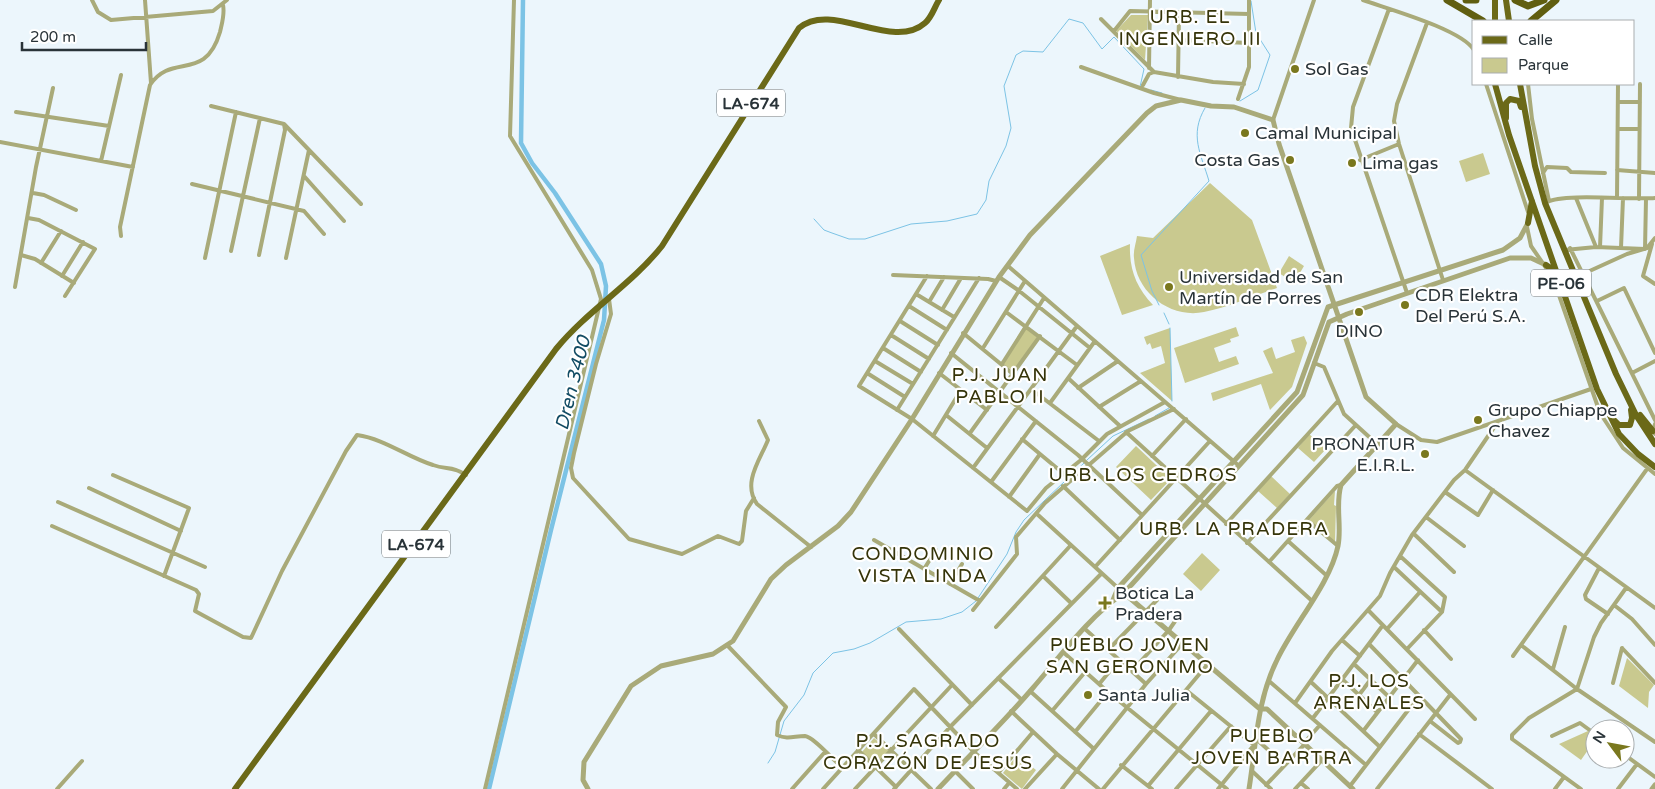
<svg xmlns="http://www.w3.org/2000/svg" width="1655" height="789" font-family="'Varela Round',sans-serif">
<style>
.green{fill:#c9c98f}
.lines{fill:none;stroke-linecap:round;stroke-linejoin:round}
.stream{stroke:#7cc3e5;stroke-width:1}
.canal{stroke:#7cc3e5;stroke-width:4.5}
.minor{stroke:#a9aa79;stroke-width:4}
.tertiary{stroke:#a9aa79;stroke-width:5}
.primary{stroke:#6b6918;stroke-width:6}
.trunk{stroke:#605e10;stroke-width:7}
.poi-dot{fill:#7a781e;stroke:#fff;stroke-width:2}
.labels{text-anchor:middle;stroke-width:4.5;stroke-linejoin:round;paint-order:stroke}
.shield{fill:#fff;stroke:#697074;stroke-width:1}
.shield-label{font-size:16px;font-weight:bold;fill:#293338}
.poi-label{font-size:18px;fill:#293338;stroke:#fff;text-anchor:start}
.neighbourhood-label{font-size:19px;letter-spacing:1px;fill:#353409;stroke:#fff}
.water-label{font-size:19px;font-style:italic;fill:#134c64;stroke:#fff}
</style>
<rect width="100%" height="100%" fill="#ecf6fc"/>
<path class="green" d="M1131,15H1148L1145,60L1116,31Z
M1483,153L1490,174L1466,182L1459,161Z
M1210,183L1252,220L1277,288C1253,296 1229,307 1204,312C1171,319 1136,293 1134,258C1133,251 1136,243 1137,236L1153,238Z
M1130,244C1129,269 1136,287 1153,305L1122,315L1100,256Z
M1289,256L1304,266L1294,283L1279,273Z
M1025,324L1039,337L1014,372L1002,363Z
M1236,327L1239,336L1230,339L1231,342L1214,348L1219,362L1236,356L1239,364L1185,383L1174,348Z
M1170,328L1172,401L1140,373L1165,363L1161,346L1152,349L1150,343L1147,345L1144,337Z
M1304,336L1307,343L1292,387L1270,410L1261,384L1213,401L1211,393L1273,373L1263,351L1272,347L1276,359L1295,352L1291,340Z
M1309,434L1326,449L1314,462L1298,448Z
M1136,446L1171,479L1151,500L1116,467Z
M1271,476L1290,494L1277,508L1258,491Z
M1335,491L1334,505L1336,506L1335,543L1309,520Z
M1202,553L1220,570L1201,591L1183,574Z
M1627,658L1654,685L1649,692L1648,708L1619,686Z
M1588,731L1595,736V740L1581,760L1559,744Z
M874,738L889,751L876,765L862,752Z
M1017,755L1036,770L1022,789L1003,773Z"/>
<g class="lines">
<path class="stream" d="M1151,90L1162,93
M1240,101L1258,90L1270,55L1256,33L1251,1
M814,219L824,230L832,233L849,239H865L911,224L947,221L977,214L986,200L989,181L1006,146L1011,128L1004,86L1016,55L1023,51L1043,52L1069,19L1083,23L1102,49L1114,37L1144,69L1140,87
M1159,305L1152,291L1141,255L1209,181C1201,154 1189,135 1205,108
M1164,313L1169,324
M1170,328L1172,401
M1155,416L1169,408
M1087,460L1113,436L1149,419
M978,598L1007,554L1016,532L1024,520L1084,463
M768,763L775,752L784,721L804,695L813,673L833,653L854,649L870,643L906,622L941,619L962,612L976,601"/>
<path class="canal" d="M489,789L551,530L604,320L606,286L601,264L555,193L532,163L521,143L523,0"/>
<path class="minor" d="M92,0L98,12L111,20L213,11L227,0
M145,0L151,83
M1363,0C1388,9 1461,29 1474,50
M1389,9L1353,107L1351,128L1407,293
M1101,19L1154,72L1213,82L1244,84
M1427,23L1397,104L1394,121L1399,144L1443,280
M1114,31L1130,11L1249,14
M1179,40L1249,43
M1081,67L1154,93L1181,100
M1149,68L1150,0
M1178,77L1179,12
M1486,84L1528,212
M1528,84L1532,119L1549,201
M1143,85L1149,74L1154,72
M1238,99L1249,67V0
M1618,102H1640
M211,106L284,124L361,204
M16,112L109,126
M1273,120L1314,0
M1618,129H1639
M0,142L133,167
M1360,160L1399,144
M101,161L121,75
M1617,170L1655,173
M1543,173L1547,167L1567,168L1571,172L1605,173
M304,176L344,221
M192,184L304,211L324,234
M33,193L44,195L76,210
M1576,198L1596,247
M1617,198L1618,84
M1639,199L1640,84
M1547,202C1564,193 1632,200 1655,198
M28,218L39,220L95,249L65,296
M1527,227L1531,246L1553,278L1600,413L1623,448L1655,474
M121,236L120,227L150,85C172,52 205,83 220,32C222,23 225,14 223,5
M1652,244L1643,276L1655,284
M1600,247L1602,198
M1570,248L1655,420
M1621,248L1623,198
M1565,250L1596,247L1645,249L1646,199
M231,251L260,118
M21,255L35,259L74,283
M259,255L285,130L284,124
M205,258L236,112
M286,258L309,150
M41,263L61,231
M1008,266L1238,465
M1583,274L1627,254L1647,248L1655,238
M893,275L988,279L996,281
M62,276L83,242
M927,276L859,386L912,419L1027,511L1046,488L1081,460L1107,434L1165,402
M999,277L1018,290L1090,348
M15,287L36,167L53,88
M916,294L954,317
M609,299L611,314L596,364L574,453L571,468L573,478L629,539L682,554L718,536L739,544L742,541L746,511L754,498
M1597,301L1624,288L1655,353
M929,302L944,277
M909,306L947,330
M942,310L961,278
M1006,312L1077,365
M900,321L938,345
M963,333L1013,374
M891,335L929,359
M883,348L921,372
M983,348L1025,281
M951,353L1078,455L1142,515
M875,361L913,384
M1314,363L1324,367L1344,414L1378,445
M1002,364L1044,298
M867,373L905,397
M939,373L987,410
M1632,373L1655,361
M1068,378L1120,426
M1078,388L1118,361
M1031,389L1099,441
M1050,403L1095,341
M1099,407L1141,381
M897,410L979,278
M946,415L987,448
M759,421L768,440C760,460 742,483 757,504L811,547
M1396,424L1421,440L1437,442L1591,389
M1655,424L1653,431L1655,434
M1126,432L1311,600
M970,433L1040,336
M933,436L961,390
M1022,439L1064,474
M1152,456L1186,419
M973,468L1077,326
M1465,470L1655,608
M113,475L189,508L164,576
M991,482L1036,421
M1063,486L1120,540
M89,488L181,531
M1445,492L1478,515L1493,490
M1009,497L1040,454
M58,502L205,567
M1037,514L1118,588
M1426,517L1464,546
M1307,520L1338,546
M1226,524L1337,402
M52,526L196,590L199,594L195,611L243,637L251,638L282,571L346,451L357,435C385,439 407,457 433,465C446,470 453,466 466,475
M1414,534L1454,572
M874,540L980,601
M1288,541L1326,575
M1247,543L1355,426
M1400,556L1445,597L1442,612L1407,649
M1269,562L1337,486L1341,485
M1095,567L1210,441
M1394,567L1442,612
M1599,568L1585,595L1586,599L1608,614
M924,569L936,550
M1043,576L1071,603
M950,584L962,564
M1614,605L1632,619L1655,645
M973,610L1017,554L1016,537L1045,503L1128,431L1174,409
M1368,610L1475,719
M996,627L1071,545
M899,629L972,705
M1085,629L1146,684
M1387,629L1420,592
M1424,630L1451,659
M1342,640L1360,656
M1369,644L1461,739L1460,742L1458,743L1430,721
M727,645L786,707L778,722L777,735C788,740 794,736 805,736C814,737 834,761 842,767
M1521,645L1577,689L1655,742
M1622,648L1655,683
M1108,650L1157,600
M1063,652L1108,692L1227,789
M1513,656L1647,469
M1354,664L1389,697
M1553,669L1565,627
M1132,671L1169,630L1178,617
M998,678L1022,700
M1342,679L1377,712
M1269,681L1366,765
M1311,682L1380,747
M1100,683L1119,660
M1613,683L1622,648
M1186,690L1254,745L1218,789
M1030,691L1094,749
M1359,695L1371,679
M1295,703L1332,651L1380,596L1390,573L1412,535L1454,480L1465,470L1497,423
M1011,711L1057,754L1099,789
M1052,711L1086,671
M1313,718L1383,625
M1364,730L1418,660
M1075,732L1108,692
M874,734L931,789
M1419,734L1492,789
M1552,736L1580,723L1595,734
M1255,738L1285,765
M1304,743L1320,725
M858,750L896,787
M1625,755L1655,777
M1121,765L1152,789
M955,771L973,789
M1252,771L1271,789
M999,772L1033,732
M1301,783L1308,789
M1266,785L1305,744
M1148,786L1211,711
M1350,786L1419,696
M57,789L82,761
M485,789L601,299L592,270L510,136L514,0
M792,789L825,752
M823,789L914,689L974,752L1017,789
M855,789L952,685
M894,789L950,727L1101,574
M1004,789L1009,783
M1025,789L1057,754
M1062,789L1146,684L1183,643
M1103,789L1207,665
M1176,789L1231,726
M1295,789L1322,760
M1377,789L1450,695
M1555,789L1564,777
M1581,789L1512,739V735L1529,718L1577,689L1594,637L1601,623L1626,588
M1618,789L1637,764"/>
<path class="tertiary" d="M1118,588L1260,709H1267L1353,789
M1113,600L1118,588L1297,392L1328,307L1503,250L1520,238L1528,223
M588,789L583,780L584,762L631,686L661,666L713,654L733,641L771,579L786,565L838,526L851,512L912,419L999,277L1030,235L1147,113L1156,106L1181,100L1211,106L1234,107L1273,120L1279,144L1366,397L1396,424L1341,485C1335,505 1342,526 1338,546C1330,584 1294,624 1277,660C1257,700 1256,745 1249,789
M938,789C969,756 1002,724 1032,689C1059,658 1089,616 1124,593L1303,395L1329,322L1347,314L1510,258H1531L1546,265
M1652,789L1655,785"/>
<path class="primary" d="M1506,0L1509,21
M1495,21V0
M1495,84L1509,135L1597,389L1619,434L1638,454L1655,467
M1520,84L1535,166L1545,203L1616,374L1636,415L1655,444
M1506,118V103L1510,99L1519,101L1521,107
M1528,223L1532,201
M1546,265L1557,273
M1640,415L1653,431
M1613,419L1619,425H1630L1632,418L1631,410
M235,789L556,349C588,310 631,285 662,246L799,28C832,0 892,52 925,23C932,17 934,8 939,0"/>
<path class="trunk" d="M1447,0L1483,21
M1466,0H1476
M1515,0L1528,6L1544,0
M1531,21L1556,0"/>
</g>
<g class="poi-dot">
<circle cx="1295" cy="69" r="5"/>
<circle cx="1245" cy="133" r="5"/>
<circle cx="1290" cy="160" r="5"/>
<circle cx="1352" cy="163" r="5"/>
<circle cx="1169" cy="287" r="5"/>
<circle cx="1405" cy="305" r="5"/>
<circle cx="1359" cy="312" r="5"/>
<circle cx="1478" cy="420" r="5"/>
<circle cx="1425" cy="454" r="5"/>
<path d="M1102.5 595.5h5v5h5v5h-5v5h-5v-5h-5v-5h5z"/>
<circle cx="1088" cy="695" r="5"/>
</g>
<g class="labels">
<g class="shield">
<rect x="717" y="89.5" width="68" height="27" rx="4"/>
<rect x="1531" y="269.5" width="60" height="27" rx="4"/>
<rect x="382" y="530.5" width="68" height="27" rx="4"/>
</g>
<g class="shield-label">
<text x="751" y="109">LA-674</text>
<text x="1561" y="289">PE-06</text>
<text x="416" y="550">LA-674</text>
</g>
<g class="poi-label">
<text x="1305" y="75">Sol Gas</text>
<text x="1255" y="139">Camal Municipal</text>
<text x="1280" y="166" text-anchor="end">Costa Gas</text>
<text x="1362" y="169">Lima gas</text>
<text x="1179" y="283">Universidad de San<tspan x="1179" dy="21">Martín de Porres</tspan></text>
<text x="1415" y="301">CDR Elektra<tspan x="1415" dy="21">Del Perú S.A.</tspan></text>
<text x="1359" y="337" text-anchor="middle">DINO</text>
<text x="1488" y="416">Grupo Chiappe<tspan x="1488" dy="21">Chavez</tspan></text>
<text x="1415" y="450" text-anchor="end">PRONATUR<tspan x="1415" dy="21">E.I.R.L.</tspan></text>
<text x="1115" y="599">Botica La<tspan x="1115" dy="21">Pradera</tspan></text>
<text x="1098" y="701">Santa Julia</text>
</g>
<g class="neighbourhood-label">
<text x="1190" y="23">URB. EL<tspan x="1190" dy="22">INGENIERO III</tspan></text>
<text x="1000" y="381">P.J. JUAN<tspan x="1000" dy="22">PABLO II</tspan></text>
<text x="1143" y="481">URB. LOS CEDROS</text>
<text x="1234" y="535">URB. LA PRADERA</text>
<text x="923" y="560">CONDOMINIO<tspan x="923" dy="22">VISTA LINDA</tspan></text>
<text x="1130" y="651">PUEBLO JOVEN<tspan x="1130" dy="22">SAN GERONIMO</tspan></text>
<text x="1369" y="687">P.J. LOS<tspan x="1369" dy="22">ARENALES</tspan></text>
<text x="1272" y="742">PUEBLO<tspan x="1272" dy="22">JOVEN BARTRA</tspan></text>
<text x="928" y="747">P.J. SAGRADO<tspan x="928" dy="22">CORAZÓN DE JESÚS</tspan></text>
</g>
<g class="water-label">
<text transform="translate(572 383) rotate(-76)" y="7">Dren 3400</text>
</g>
</g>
<rect x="1472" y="20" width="162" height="65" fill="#ffffff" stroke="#a9adaf"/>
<rect x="1482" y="36" width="25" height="8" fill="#6b6918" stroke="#a9adaf"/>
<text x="1518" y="45" font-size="15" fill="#293338">Calle</text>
<rect x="1482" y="58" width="25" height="15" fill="#c9c98f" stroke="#a9adaf"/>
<text x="1518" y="70" font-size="15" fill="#293338">Parque</text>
<g transform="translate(1610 744) rotate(302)"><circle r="24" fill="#ffffff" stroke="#a9adaf"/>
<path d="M0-4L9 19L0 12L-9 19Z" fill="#7a781e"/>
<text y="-8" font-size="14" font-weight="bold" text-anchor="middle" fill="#293338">N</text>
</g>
<path d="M22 42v8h124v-8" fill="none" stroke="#293338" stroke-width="2.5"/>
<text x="30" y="42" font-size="15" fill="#293338" stroke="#ffffff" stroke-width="4" paint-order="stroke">200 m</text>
</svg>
